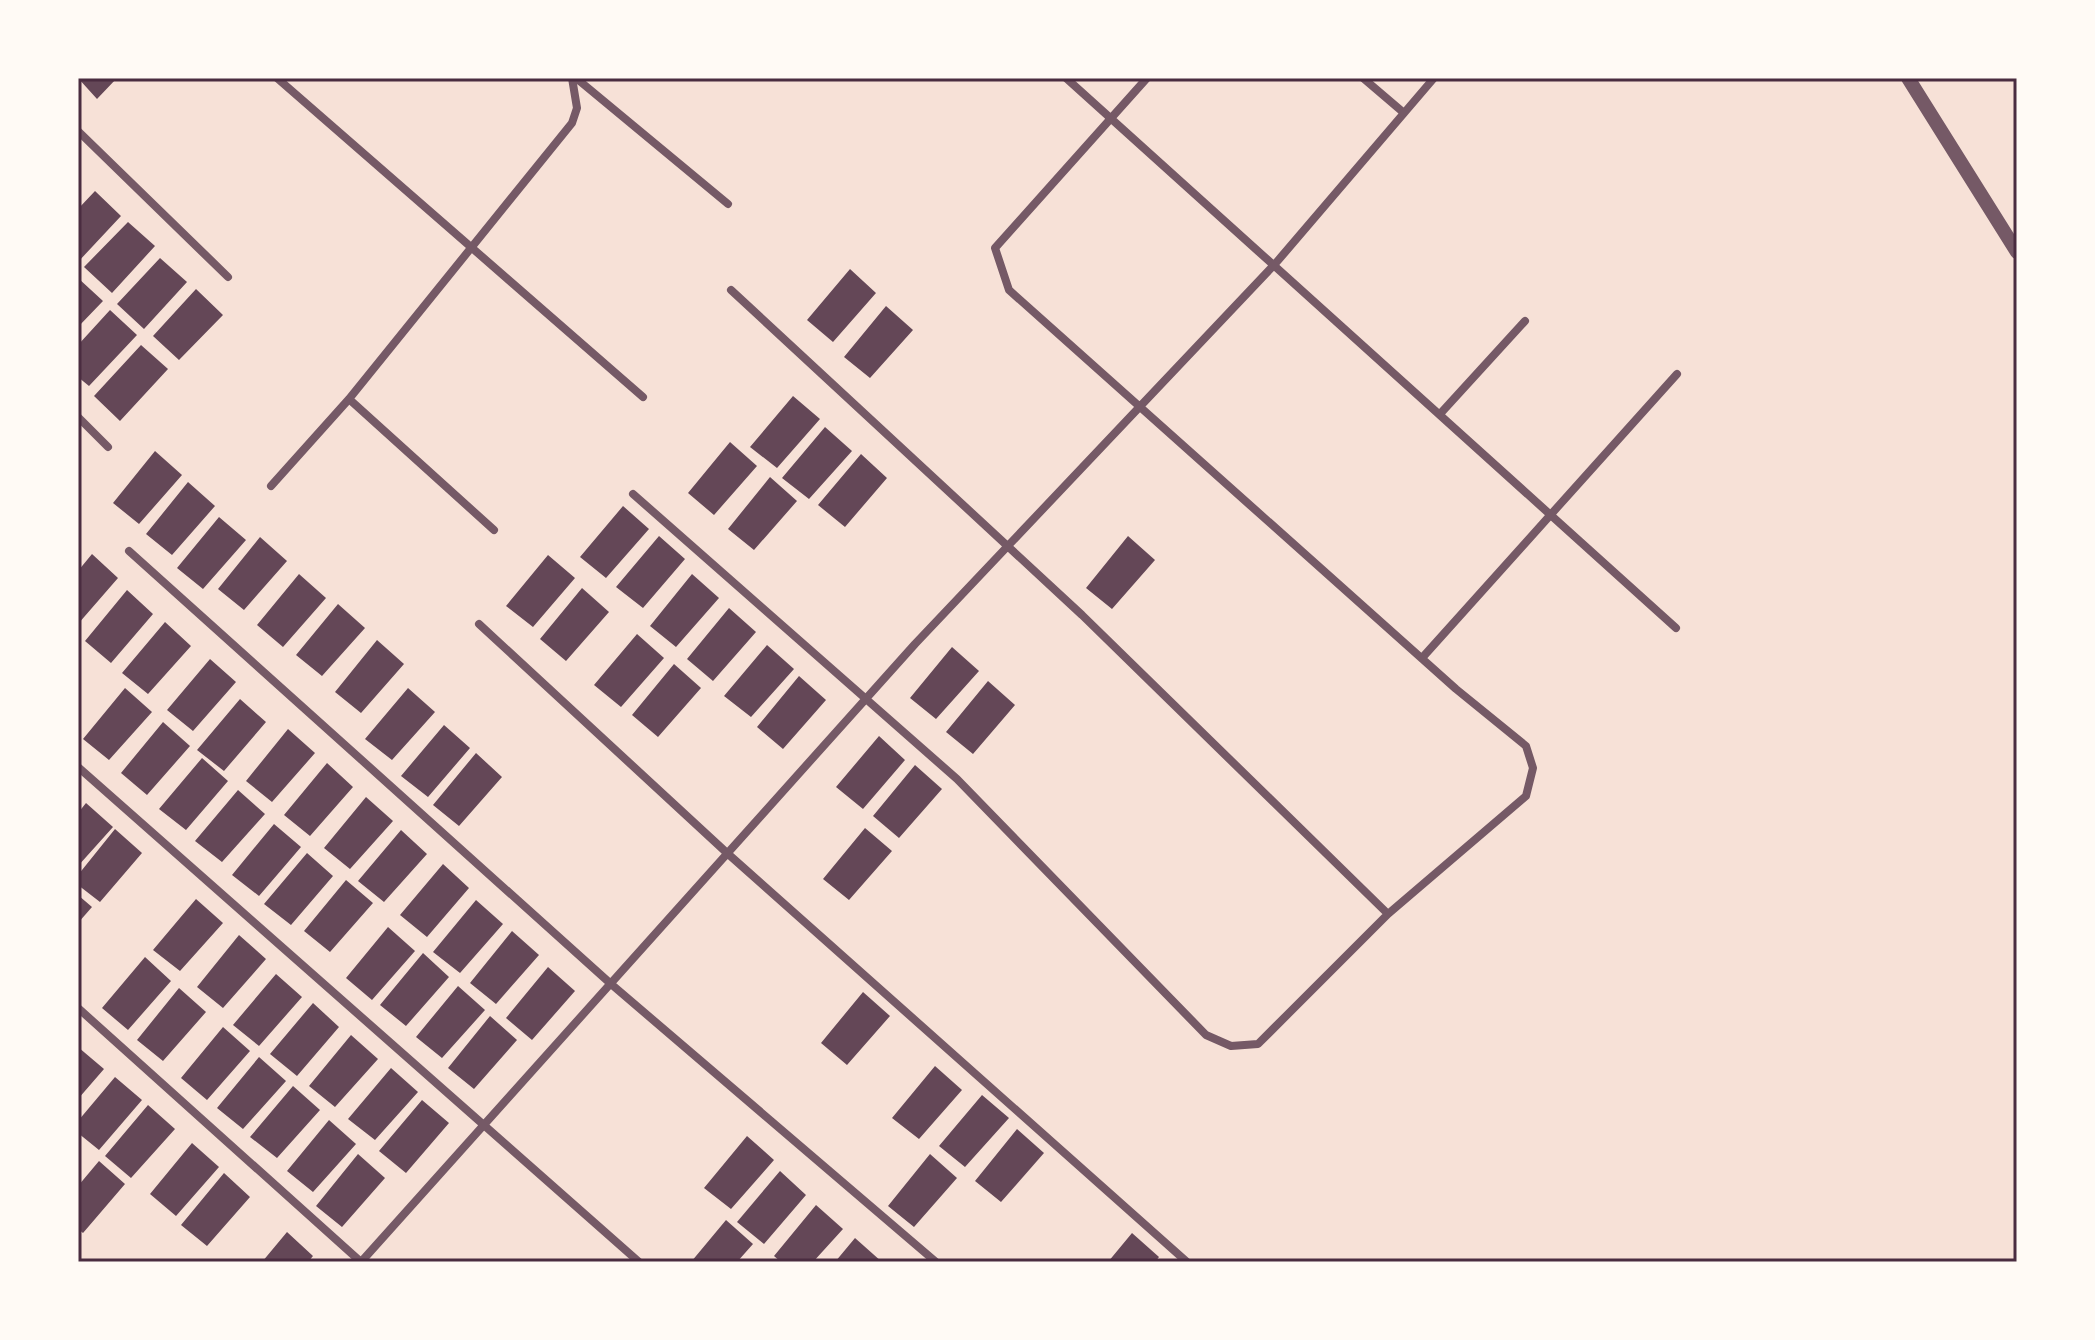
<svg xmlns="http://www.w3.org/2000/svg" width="2095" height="1340" font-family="Overpass,sans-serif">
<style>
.building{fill:#644757}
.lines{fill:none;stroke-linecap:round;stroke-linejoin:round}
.minor{stroke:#755966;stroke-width:8}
.tertiary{stroke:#755966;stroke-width:14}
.neatline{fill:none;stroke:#4a2c40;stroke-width:3}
</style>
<rect width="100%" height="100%" fill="#f7e1d7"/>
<path class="building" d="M78,78H117L97,99Z
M95,191L121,216L78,262V209Z
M128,222L155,246L112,293L84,267Z
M160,258L187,282L144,329L117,304Z
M850,269L876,293L833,342L807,320Z
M78,278L103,301L78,327Z
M196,289L223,315L179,360L153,336Z
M886,306L913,330L870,378L844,357Z
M110,310L137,335L89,386L78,377V345Z
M141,345L168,369L120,421L94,396Z
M793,396L820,419L777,468L750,447Z
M825,427L852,451L809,499L782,478Z
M730,442L757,466L714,515L688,493Z
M155,451L182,475L139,524L113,503Z
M861,454L887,478L845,527L818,505Z
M770,477L797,501L754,550L728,529Z
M188,482L215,506L172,555L146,534Z
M623,506L649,529L606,578L580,557Z
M219,517L246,540L203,589L177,568Z
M659,536L685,559L643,608L616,587Z
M1128,536L1155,560L1112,609L1086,588Z
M260,537L287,561L244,610L218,589Z
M92,554L118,578L78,624V571Z
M548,555L575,578L533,627L506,606Z
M299,574L326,598L283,647L257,625Z
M692,574L719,598L676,647L650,626Z
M582,588L609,612L566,661L540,639Z
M127,590L153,614L111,663L85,641Z
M338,604L365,628L322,676L296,655Z
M729,608L756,632L713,681L687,659Z
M165,622L191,646L148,694L122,673Z
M637,634L664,658L621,707L594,685Z
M377,640L404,664L361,713L335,692Z
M767,645L794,669L751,717L724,696Z
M952,647L979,671L936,719L910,698Z
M210,659L236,682L193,731L167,710Z
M674,664L701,688L658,737L632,715Z
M799,676L826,700L783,749L757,727Z
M988,681L1015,705L973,754L946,732Z
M125,688L152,712L109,760L83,739Z
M408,688L435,712L392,760L365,739Z
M240,699L266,722L224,771L197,750Z
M163,722L190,746L147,795L121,773Z
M444,725L470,748L428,797L401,776Z
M288,729L315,753L272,802L246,781Z
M879,736L905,760L863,809L836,787Z
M476,753L502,777L459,826L433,805Z
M202,758L228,781L186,830L159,809Z
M327,763L353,787L310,836L284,815Z
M915,765L942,789L899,838L873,816Z
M238,790L265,814L222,862L195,841Z
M366,797L393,821L350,869L324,848Z
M86,803L113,827L78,866V813Z
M274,824L301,847L259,896L232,875Z
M865,828L892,851L849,900L823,879Z
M115,829L142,853L100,902L78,885V875Z
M401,830L427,854L384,902L358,881Z
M307,853L333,876L291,925L264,904Z
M443,864L469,888L427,937L400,915Z
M346,880L373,903L330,952L304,931Z
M78,895L92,907L78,923Z
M196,899L223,923L180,971L153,950Z
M476,900L503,924L460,973L433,952Z
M388,927L415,951L372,1000L346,978Z
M512,931L539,955L496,1004L470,983Z
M239,935L266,959L223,1008L197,987Z
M423,953L449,977L406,1026L380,1005Z
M145,957L171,981L128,1030L102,1008Z
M548,967L575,991L532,1040L506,1018Z
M276,974L302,997L259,1046L233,1025Z
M458,986L485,1010L442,1058L416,1037Z
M179,988L206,1012L163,1061L137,1040Z
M863,992L890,1016L847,1065L821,1043Z
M313,1003L339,1027L297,1076L270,1054Z
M490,1016L517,1040L474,1089L448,1068Z
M223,1027L250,1051L207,1100L181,1078Z
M351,1035L378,1059L335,1107L309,1086Z
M78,1047L104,1069L78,1099Z
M259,1057L286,1081L243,1129L217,1108Z
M935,1066L962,1090L919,1139L892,1118Z
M391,1068L418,1092L375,1140L348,1119Z
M115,1077L142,1100L99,1150L78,1133V1121Z
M293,1086L320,1110L277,1158L250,1137Z
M982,1095L1009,1118L965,1167L939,1146Z
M422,1100L449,1123L406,1173L379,1151Z
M148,1105L175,1129L131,1178L105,1156Z
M329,1120L356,1144L313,1192L287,1171Z
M1017,1129L1044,1153L1001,1202L975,1181Z
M747,1136L774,1160L731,1209L704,1188Z
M192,1143L219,1167L176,1216L150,1194Z
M358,1154L385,1178L342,1227L316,1206Z
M930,1154L957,1178L914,1227L888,1206Z
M99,1161L125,1184L83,1233L78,1229V1186Z
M780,1171L806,1195L764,1244L737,1222Z
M224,1173L250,1197L207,1246L181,1225Z
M816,1205L843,1229L813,1262H781L774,1256Z
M726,1220L753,1244L737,1262H691Z
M287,1232L313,1256L308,1262H262Z
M1132,1233L1159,1257L1155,1262H1108Z
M855,1238L882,1262H835Z"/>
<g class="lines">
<path class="minor" d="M277,78L643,397
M576,78L728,204
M1066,78L1676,628
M1363,78L1404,113
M78,131L228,277
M731,290L1082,615L1388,914
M349,399L494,530
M1440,414L1525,321
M78,417L108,447
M271,486L349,399L572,123L577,108L572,78
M633,494L957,779L1206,1035L1231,1046L1258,1044L1388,914L1526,796L1533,768L1526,746L1456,689L1009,290L995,248L1147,78
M129,551L611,984L936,1262
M479,624L727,853L1187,1262
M1422,658L1677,374
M78,767L639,1262
M78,1008L361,1262
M361,1262L915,644L1275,264L1434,78"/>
<path class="tertiary" d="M1908,78L2017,252"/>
</g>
<rect width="2095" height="1340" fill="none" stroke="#fffaf5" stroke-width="160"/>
<rect x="80" y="80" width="1935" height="1180" class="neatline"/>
</svg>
